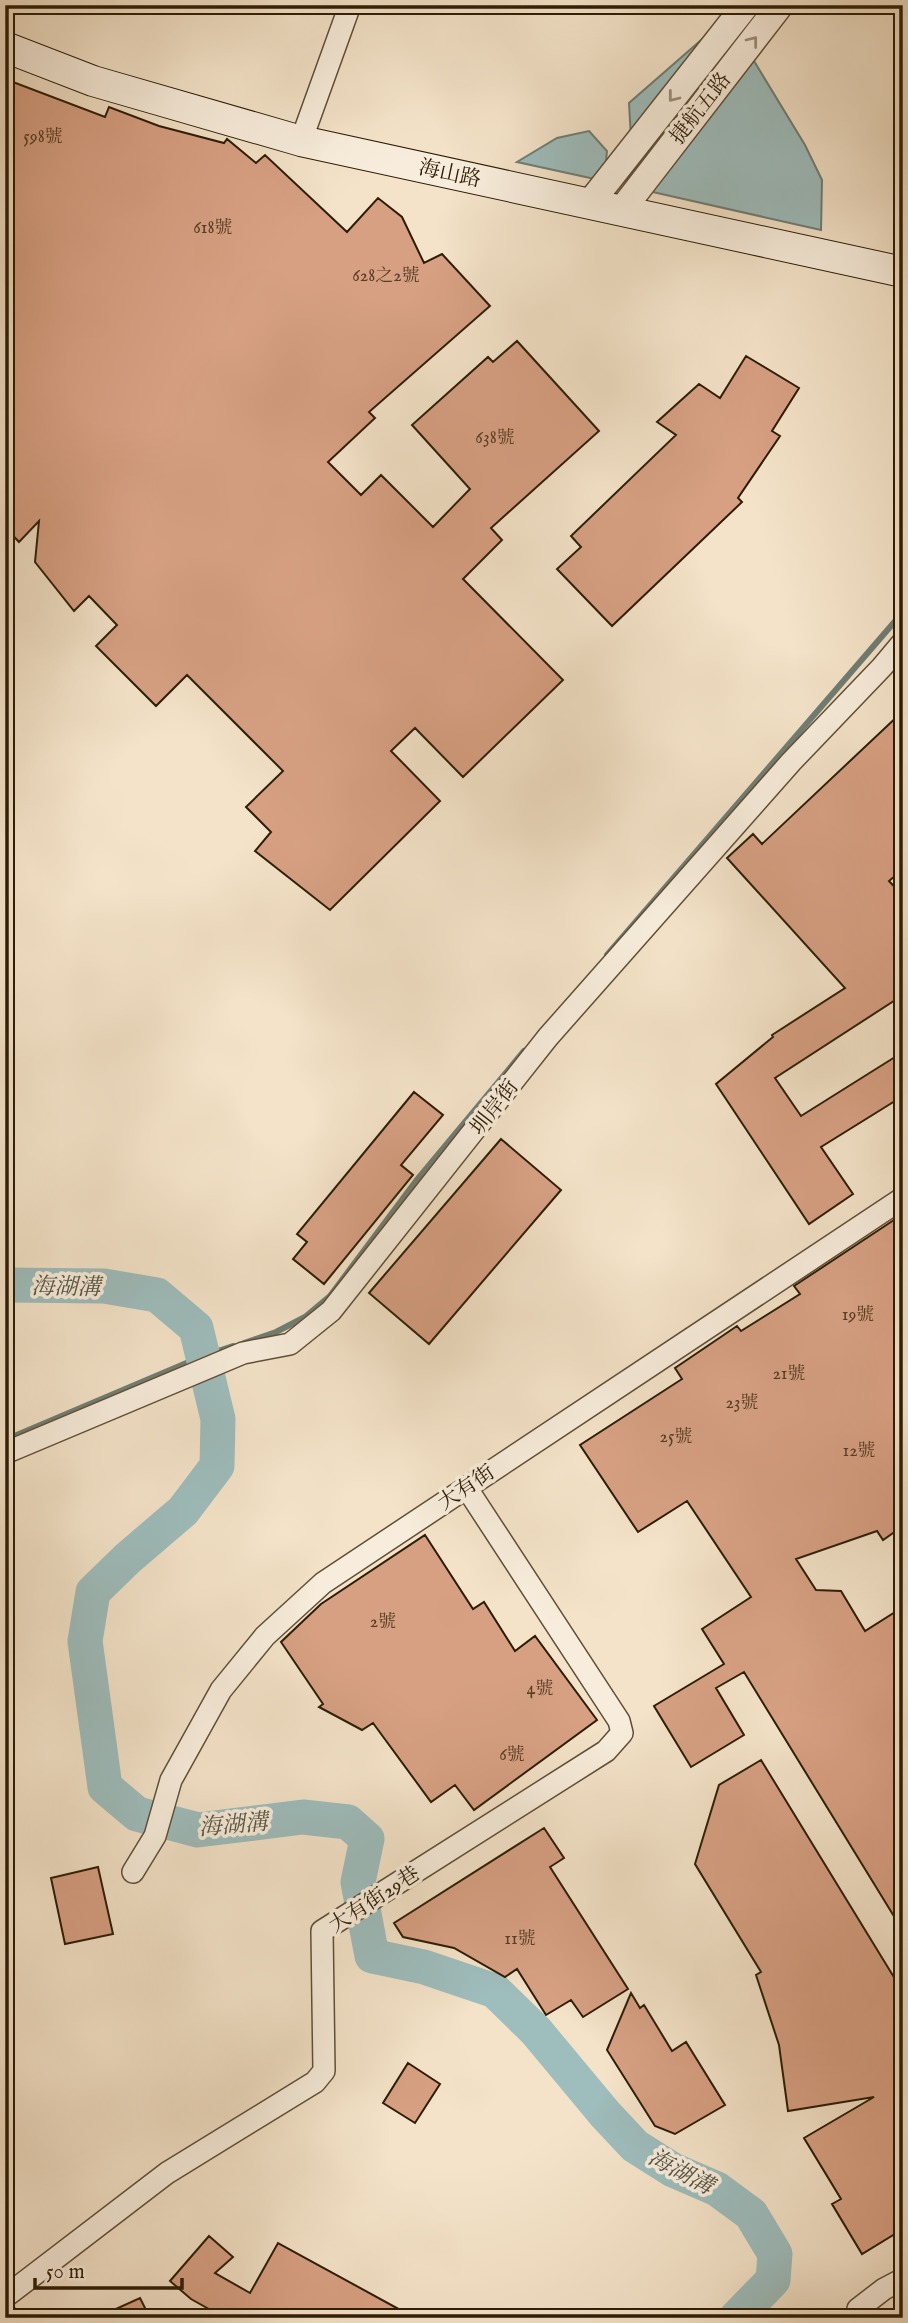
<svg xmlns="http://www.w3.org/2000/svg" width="908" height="2323" font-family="'IM FELL English','Noto Serif TC',serif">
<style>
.water{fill:#9ebdbd;stroke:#717d74;stroke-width:2}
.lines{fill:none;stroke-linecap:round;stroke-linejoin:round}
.stream{stroke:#717d74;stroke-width:6}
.river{stroke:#9ebdbd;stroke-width:35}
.building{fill:#d7a083;stroke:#2d1d06;stroke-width:2}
.minor-casing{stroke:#5f4e37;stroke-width:24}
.tertiary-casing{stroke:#5f4e37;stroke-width:29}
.secondary-casing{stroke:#2d1d06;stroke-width:32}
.minor{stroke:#f8eddc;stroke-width:21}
.tertiary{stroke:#f8eddc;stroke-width:26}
.secondary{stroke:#f8eddc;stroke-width:30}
.oneway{stroke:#9d8f7c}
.labels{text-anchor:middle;stroke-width:7;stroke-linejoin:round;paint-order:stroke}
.number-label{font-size:18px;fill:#583e25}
.street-label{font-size:21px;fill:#2d1d06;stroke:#f8eddc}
.water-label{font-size:23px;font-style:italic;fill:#555546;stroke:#f8eddc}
</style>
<rect width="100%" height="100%" fill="#f4e3c9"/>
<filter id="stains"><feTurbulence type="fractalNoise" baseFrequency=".00286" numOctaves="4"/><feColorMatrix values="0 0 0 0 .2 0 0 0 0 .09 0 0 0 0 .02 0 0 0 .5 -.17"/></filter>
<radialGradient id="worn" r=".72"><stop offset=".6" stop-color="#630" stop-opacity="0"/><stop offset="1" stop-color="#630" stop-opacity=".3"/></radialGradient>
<path class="water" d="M724,29L740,38L805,145L822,180L821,230L626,186L631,139L629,103L707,35Z
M589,131L607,151L604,181L517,162L557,138Z"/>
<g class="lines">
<path class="stream" d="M607,955L903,612
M244,1343L276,1332L305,1317L330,1296L416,1181L524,1051
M5,1440L203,1356L233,1346"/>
<path class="river" d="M5,1285L104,1286L157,1295L196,1328L218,1419L217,1466L183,1511L128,1558L93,1592L85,1641L105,1787L137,1814L198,1830L303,1817L348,1822L367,1839L358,1882L372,1956L424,1967L495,1991L536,2031L605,2114L635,2146L673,2170L717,2189L751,2214L775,2254L773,2280L736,2318"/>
</g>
<path class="building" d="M5,79L105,117L109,107L159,126L224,143L227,139L256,163L265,155L347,232L378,198L402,217L424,263L442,254L490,306L369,412L375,418L328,462L361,495L381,475L433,527L470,489L412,425L488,357L493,362L517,341L599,431L491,528L502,540L463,579L563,680L463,777L415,728L391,751L440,801L330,910L255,851L271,832L246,807L283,771L187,675L156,706L96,646L117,625L89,596L74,611L35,562L39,521L19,542L5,527Z
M746,356L799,388L772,431L780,436L738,498L742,502L612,626L557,569L581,547L571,536L676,435L657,422L699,384L720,398Z
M903,711V869L889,881L903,896V995L775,1078L801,1116L903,1052V1096L821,1147L853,1194L809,1224L716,1084L773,1037L772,1035L845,988L727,858L753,834L762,844Z
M414,1092L443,1115L401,1165L413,1175L324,1284L293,1259L307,1242L297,1234Z
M501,1139L561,1190L429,1344L369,1293Z
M903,1214V1526L883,1540L877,1531L796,1559L816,1590L841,1591L865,1631L903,1607V1931L744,1672L716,1688L744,1735L691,1767L654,1706L724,1664L702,1629L751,1597L687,1501L638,1532L580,1445L682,1379L675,1368L737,1326L741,1331L800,1294L794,1286Z
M425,1535L473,1609L484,1602L515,1651L535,1636L597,1720L474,1810L455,1785L431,1802L373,1723L362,1730L319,1707L323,1704L281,1642L321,1604Z
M761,1760L903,1992V2229L862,2254L832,2204L841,2199L804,2138L874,2097L788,2111L779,2045L756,1975L761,1972L695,1864L719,1785Z
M544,1828L564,1858L550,1867L628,1989L583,2017L571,2000L546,2015L517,1969L505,1977L454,1948L403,1937L394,1923Z
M98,1867L113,1934L65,1944L51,1878Z
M631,1993L640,2008L644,2005L672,2051L686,2042L725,2105L675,2134L655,2126L607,2050Z
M408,2063L440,2084L415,2123L383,2103Z
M209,2236L233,2257L215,2273L250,2293L278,2243L415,2318H225L191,2299L170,2281Z
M140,2298L148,2314L139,2318H96Z"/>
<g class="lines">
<defs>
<path id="minor" d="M301,141L350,5
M5,1453L243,1353L290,1344L331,1311L548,1037L791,762L882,667L903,642
M133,1872L155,1836L171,1780L221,1690L265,1636L323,1583L903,1198
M5,2297L167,2173L315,2082L324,2071L322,1931L606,1751L622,1733L619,1721L466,1487
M5,2314L9,2318
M857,2318L858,2309L884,2289L903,2279"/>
<path id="tertiary" d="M590,203L746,5
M621,211L780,5"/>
<path id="secondary" d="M5,47L93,81L301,141L903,272"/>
</defs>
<use href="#minor" class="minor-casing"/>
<use href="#tertiary" class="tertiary-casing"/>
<use href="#secondary" class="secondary-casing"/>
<use href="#minor" class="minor"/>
<use href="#tertiary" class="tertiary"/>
<use href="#secondary" class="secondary"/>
</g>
<defs><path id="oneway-chevron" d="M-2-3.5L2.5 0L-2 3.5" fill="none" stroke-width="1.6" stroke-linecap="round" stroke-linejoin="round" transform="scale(1.75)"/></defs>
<g class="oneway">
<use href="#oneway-chevron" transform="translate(753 41) rotate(-52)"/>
<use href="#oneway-chevron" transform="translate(673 97) rotate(128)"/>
</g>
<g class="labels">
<g class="number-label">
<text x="43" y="142">598號</text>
<text x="213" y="233">618號</text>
<text x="386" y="281">628之2號</text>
<text x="495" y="443">638號</text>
<text x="858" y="1320">19號</text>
<text x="789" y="1379">21號</text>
<text x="742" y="1408">23號</text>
<text x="676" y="1442">25號</text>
<text x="859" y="1456">12號</text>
<text x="383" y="1627">2號</text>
<text x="540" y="1694">4號</text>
<text x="512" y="1760">6號</text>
<text x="520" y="1944">11號</text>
</g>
<g class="street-label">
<text transform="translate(700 108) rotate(-52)" y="7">捷航五路</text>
<text transform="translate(450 173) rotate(12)" y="7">海山路</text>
<text transform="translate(494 1107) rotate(-52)" y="7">圳岸街</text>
<text transform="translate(466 1487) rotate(-34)" y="7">大有街</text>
<text transform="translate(374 1899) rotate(-33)" y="7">大有街29巷</text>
</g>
<g class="water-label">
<text transform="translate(66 1286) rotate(1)" y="8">海湖溝</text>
<text transform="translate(233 1824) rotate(-5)" y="8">海湖溝</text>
<text transform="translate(681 2171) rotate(28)" y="8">海湖溝</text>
</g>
</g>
<rect width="908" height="2323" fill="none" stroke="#f4e3c9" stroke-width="28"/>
<rect x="7" y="7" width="894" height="2309" fill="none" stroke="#2d1d06" stroke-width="3.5"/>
<rect x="14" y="14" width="880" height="2295" fill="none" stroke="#2d1d06" stroke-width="2"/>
<path d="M35 2278v10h147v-10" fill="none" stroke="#2d1d06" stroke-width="3.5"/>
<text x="46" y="2278" font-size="21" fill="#2d1d06" stroke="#f8eddc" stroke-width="5" paint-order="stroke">50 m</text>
<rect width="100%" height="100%" filter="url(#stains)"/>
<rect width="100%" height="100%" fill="url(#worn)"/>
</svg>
